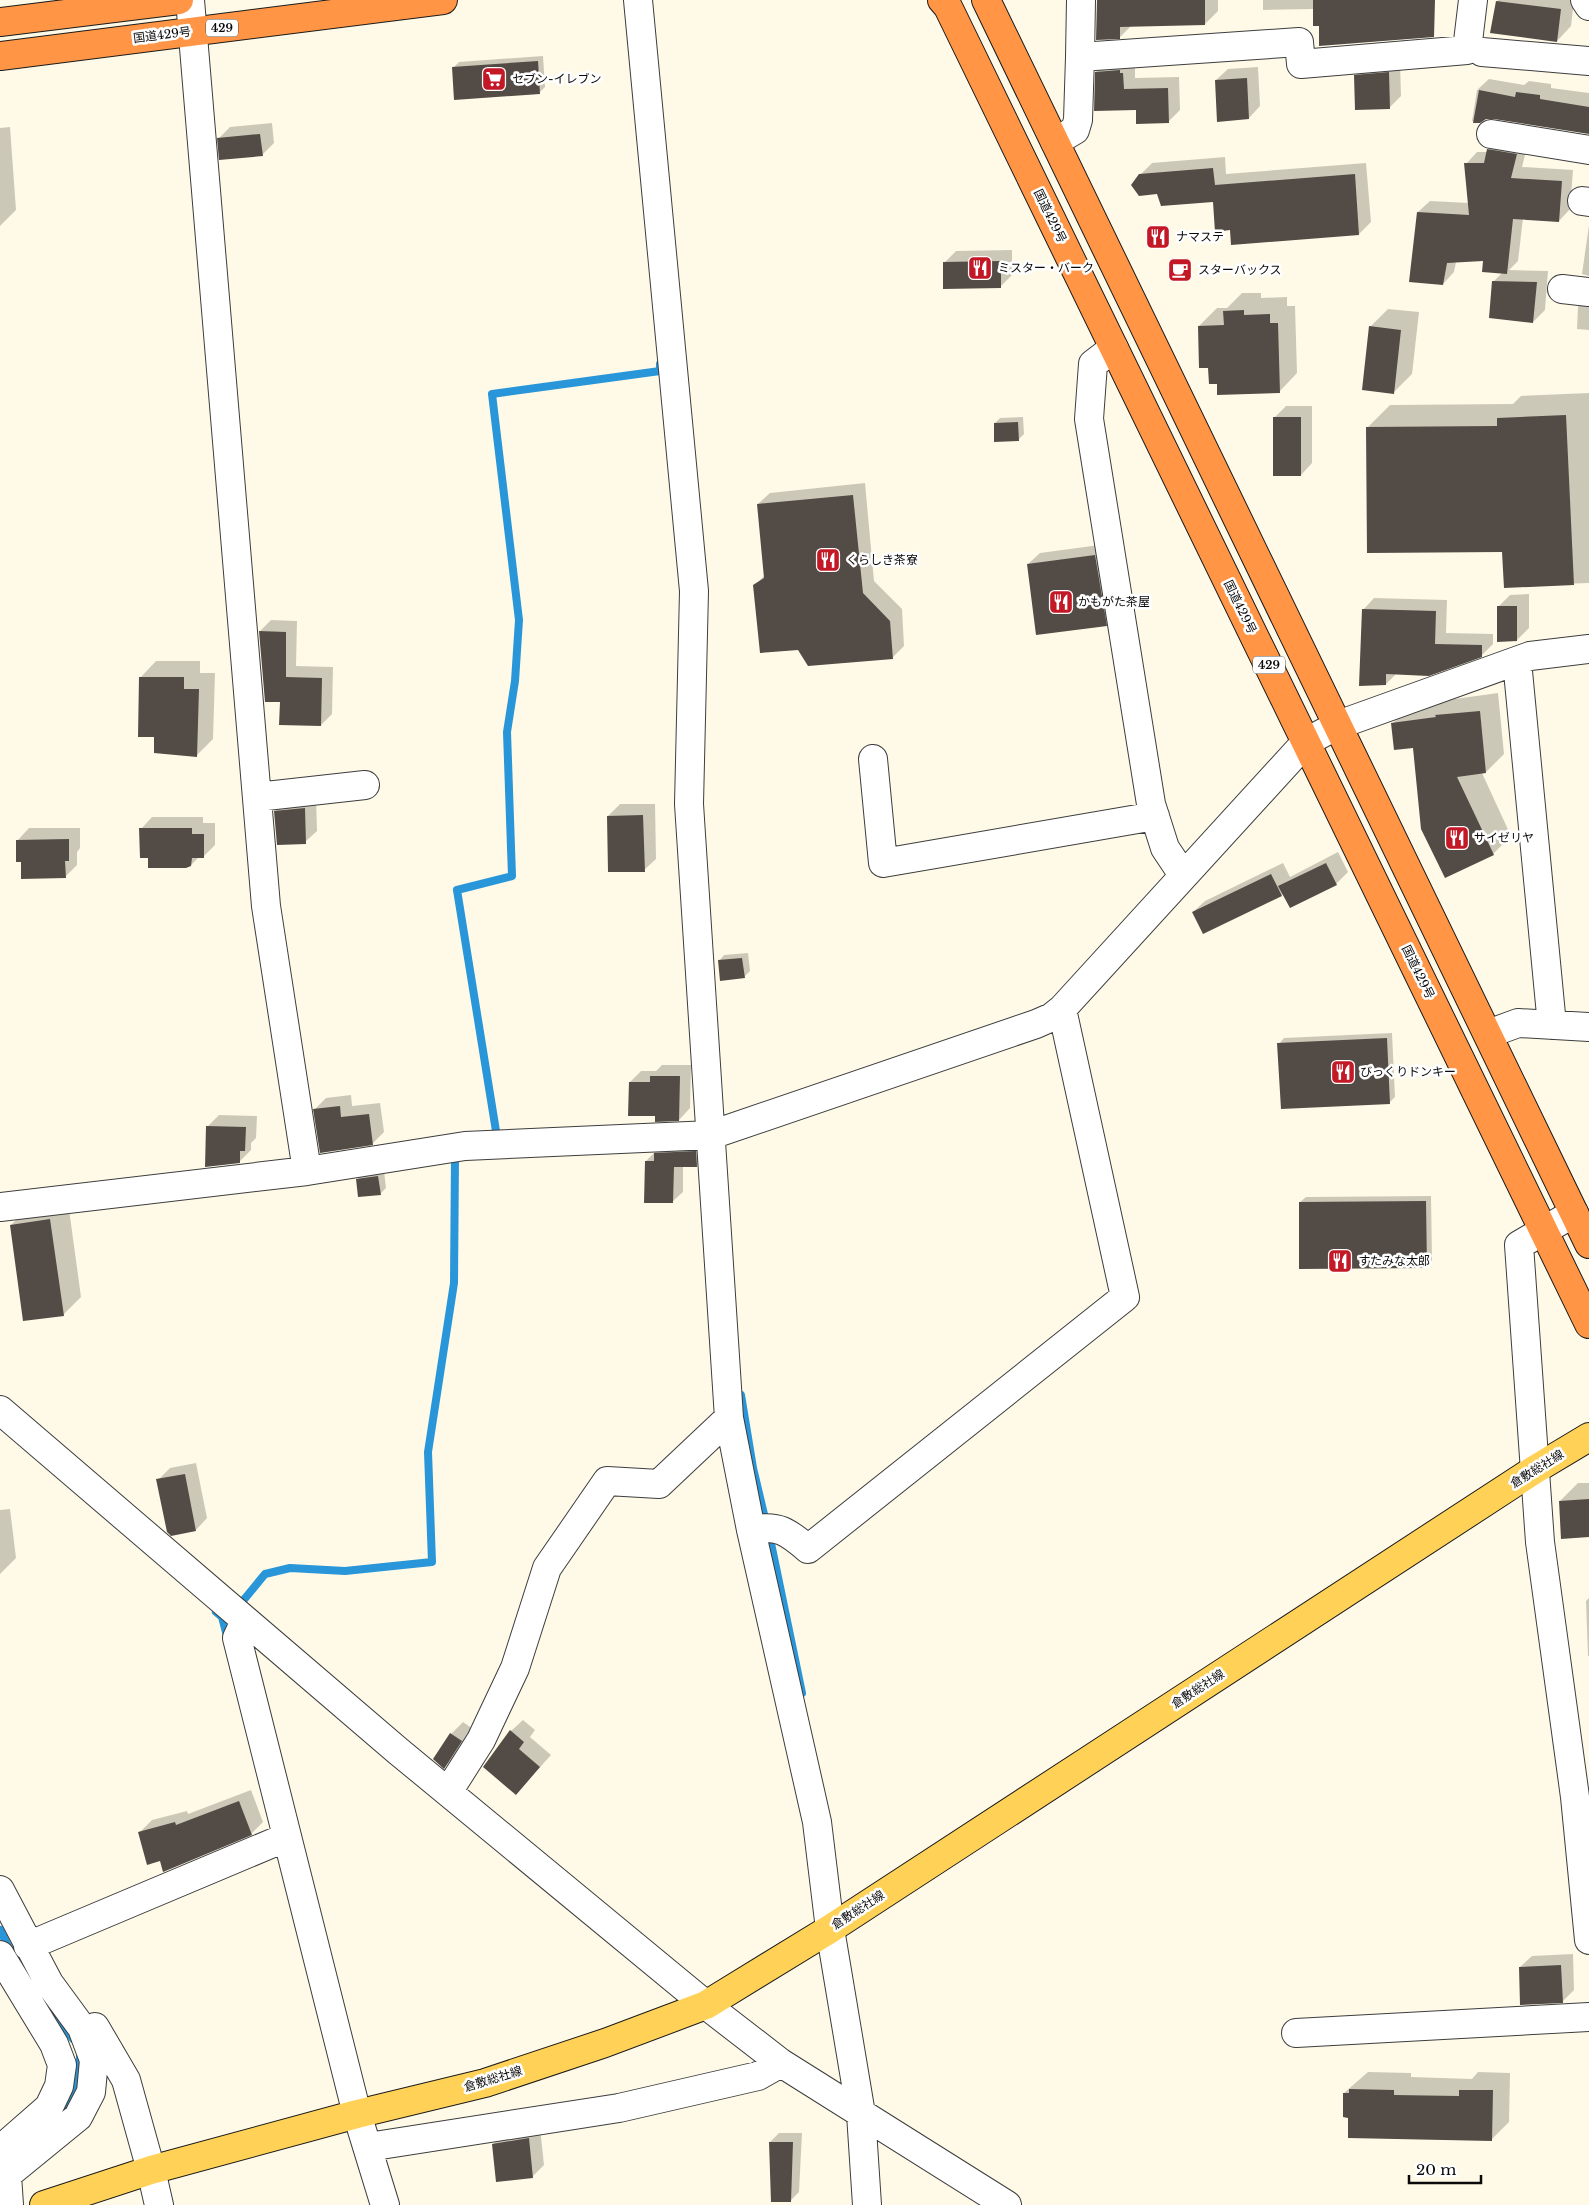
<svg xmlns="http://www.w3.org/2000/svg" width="1589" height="2205" font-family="'Libre Baskerville','Noto Sans JP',serif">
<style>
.shadow{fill:#0003}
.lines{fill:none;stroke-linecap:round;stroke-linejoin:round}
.stream{stroke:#2896d8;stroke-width:8}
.building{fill:#534b46}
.minor-casing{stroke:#3d3d3d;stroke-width:30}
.major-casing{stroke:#1b1b1b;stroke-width:30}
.highway-casing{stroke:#1b1b1b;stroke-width:30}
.minor{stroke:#fff;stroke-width:28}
.major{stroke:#ffd257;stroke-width:28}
.highway{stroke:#ff9545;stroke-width:28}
.labels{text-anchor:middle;stroke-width:5;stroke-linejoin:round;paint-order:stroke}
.shield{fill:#fff;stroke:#545454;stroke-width:1}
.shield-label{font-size:11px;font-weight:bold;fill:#0a0a0a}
.street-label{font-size:12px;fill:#0a0a0a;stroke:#fff}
.poi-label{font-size:12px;fill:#0a0a0a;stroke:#fff;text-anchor:start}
</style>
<rect width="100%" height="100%" fill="#fffae7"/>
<path class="shadow" d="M1098,0H1218V11L1205,24L1131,26L1120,37Z
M1263,0H1406L1314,24L1313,9L1263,10Z
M1490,0H1574L1571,26L1557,41L1492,32L1498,0Z
M543,56L545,87L540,92L453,68L459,62Z
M1108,60L1135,61V78L1179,77L1180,110L1168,122L1137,108L1096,72Z
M1400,61L1401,96L1389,108L1355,76L1367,64Z
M1258,67L1260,106L1249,118L1216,80L1228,69Z
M1489,79L1524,85L1529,81L1551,84V88L1589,93V133L1494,117L1486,118L1480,122L1472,121L1477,90Z
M272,123L274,143L262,155L219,138L230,127Z
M10,127L16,210L0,226V128Z
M1500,137L1528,143L1522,167L1573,170L1570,209L1559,221L1523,218L1518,261L1509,270L1548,271L1545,310L1533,322L1493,282L1502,273L1485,260L1456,262L1454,272L1443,284L1418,212L1430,201L1469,203L1466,164L1477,152H1487Z
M1225,157L1226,174L1366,163L1371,222L1359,234L1231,229L1214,200L1140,175L1152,163Z
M1589,225V276L1582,274Z
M1012,250V275L1001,286L944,263L956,251Z
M1242,293H1261V298L1287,297V306H1295L1297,373L1280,391L1218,382L1209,366L1199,326L1217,308H1227Z
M1589,295V330L1577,329L1578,307Z
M1388,309L1419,312L1412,374L1394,392L1370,327Z
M1589,393V583L1505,586L1503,550L1367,428L1390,405L1513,404L1521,396Z
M1286,406H1312V463L1301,475L1274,418Z
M1023,417L1024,434L1019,439L995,423L1000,418Z
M865,483L874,581L902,609L904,646L892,658L755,585L765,575L758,504L770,493Z
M1107,544L1118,613L1106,625L1028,564L1040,553Z
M1529,594V628L1517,640L1498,607L1510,595Z
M1374,598L1447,600L1446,633L1493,634V644L1481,656L1397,673L1386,684L1363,610Z
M271,620L297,621L296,666L333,667L332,714L321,725L281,701L260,631Z
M156,661H200V673H215L213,739L196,756L156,736L140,678Z
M1498,693L1504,754L1486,772L1482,773L1511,836L1493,854L1414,746L1393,723L1411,705Z
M316,797L317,831L305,842L275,811L287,800Z
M620,804H655L656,859L644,870L608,816Z
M152,817H203V823H215V845L203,857H199L191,865L149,857L141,829Z
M29,828H80V848L77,852V865L65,877L22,861L18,840Z
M1338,852L1348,872L1336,884L1193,912L1205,901L1283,863L1290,877Z
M748,953L750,971L744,977L719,961L724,955Z
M1392,1033L1395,1097L1390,1102L1279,1044L1284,1038Z
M662,1065H691L690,1108L679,1120L657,1115L630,1082L641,1071H656Z
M351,1095L352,1106L380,1103L384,1132L372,1144L315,1109L326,1098Z
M219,1115L257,1116L256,1138L251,1143V1150L239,1162L208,1126Z
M706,1141L707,1156L697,1166H683V1192L672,1202L646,1161L656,1151Z
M384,1171L386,1188L380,1194L357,1180L363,1174Z
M1431,1196L1432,1261L1426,1267L1300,1202L1306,1197Z
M68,1202L81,1297L63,1315L11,1225L29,1207Z
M196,1463L207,1518L196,1530L158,1480L170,1468Z
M1578,1483H1589V1536L1560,1501Z
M10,1509L16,1558L0,1574V1510Z
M1589,1598V1656H1588L1586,1601Z
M523,1720L535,1730L530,1737L551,1755L516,1794L511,1731Z
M463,1722L473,1729L456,1756L444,1767L434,1759L451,1734Z
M251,1790L263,1822L251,1834L160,1860L140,1832L152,1820L187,1811L188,1814Z
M1573,1954L1574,1990L1562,2002L1520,1967L1532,1956Z
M1368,2072L1411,2073V2077L1472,2079L1478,2072L1510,2073L1509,2122L1491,2140L1344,2093Z
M540,2127L544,2165L532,2177L493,2144L505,2132Z
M779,2133H802L799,2192L790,2201L770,2142Z"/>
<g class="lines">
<path class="stream" d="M496,1131L457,890L512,876L507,732L515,681L519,620L492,394L660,371V364
M741,1395L753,1468L772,1548L802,1693
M242,1602L265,1574L290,1568L345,1571L432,1562L428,1452L454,1283L455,1157
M216,1612L222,1617L228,1640
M0,1930L11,1952
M39,1995L73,2039
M55,2117L70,2105L80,2068V2052"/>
</g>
<path class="building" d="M1097,0H1205V25L1120,27V39L1096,40Z
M1313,0H1435L1434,37L1319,46V26H1313Z
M1496,1L1561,9L1557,42L1490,33Z
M538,61L540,94L454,100L452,67Z
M1120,70V73H1123L1124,89L1168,88L1169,123L1136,124V110L1094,111L1095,72Z
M1389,72L1390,109L1355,110L1354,75Z
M1247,78L1249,119L1217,122L1215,80Z
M1479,90L1515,97L1516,92L1540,95V99L1589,107V134L1494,119H1486L1480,123H1473Z
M260,134L263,156L219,160L217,138Z
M1487,149L1517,154L1511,178L1562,181L1559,222L1513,219L1507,274L1482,272L1483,261L1447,263L1443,285L1409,282L1417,212L1469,215L1464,163H1484Z
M1213,168L1215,185L1355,174L1359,235L1231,245L1230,230L1215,232L1213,202L1161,206L1157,194L1139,196L1131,185L1139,174Z
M1001,261V288L943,289V262Z
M1492,281L1537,282L1533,323L1489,318Z
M1244,310V315L1270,314V323H1278L1280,393L1217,395V384H1209L1208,368H1199L1198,326L1224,325L1223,311Z
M1369,326L1401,330L1394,394L1362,390Z
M1566,415L1574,585L1504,588L1502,552L1367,553L1366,427L1497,426V418Z
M1273,417H1301V476H1273Z
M1018,422L1019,441L994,442V423Z
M853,495L863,593L890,621L893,659L808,666L798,650L760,653L753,585L764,578L757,504Z
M1095,555L1107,626L1036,635L1027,564Z
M1497,606H1517V641L1497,642Z
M1362,609L1436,611L1435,644L1482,645V657L1429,676L1386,674V685L1359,686Z
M259,631L286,632V677L322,678L321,726L279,725L280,702H265Z
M139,677H184V689H199L197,757L154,753V737H138Z
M1480,711L1486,773L1457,777L1494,855L1445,878L1421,829L1413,748L1394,750L1391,723L1436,717L1435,715Z
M305,808L306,844L277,845L274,811Z
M643,815L645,872H608L607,816Z
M139,828H192V834H204V858H192L191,866L186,868H148V858H140Z
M69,839V861H65L66,878L21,879V862H16V840Z
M1326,863L1337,885L1290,908L1278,886Z
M1271,874L1282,896L1203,934L1192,912Z
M742,958L745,978L720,981L718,960Z
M1387,1038L1390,1104L1281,1109L1277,1043Z
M650,1076H680L679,1121L655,1122V1116H628L629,1082H650Z
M340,1106L341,1117L369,1114L373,1145L320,1153L313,1109Z
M206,1126L246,1127L245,1151H240V1163L205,1167Z
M696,1151L697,1167H674L673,1203H644L645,1161H654V1153Z
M378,1176L381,1195L358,1197L356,1179Z
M1426,1201L1427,1268L1299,1269V1202Z
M50,1219L64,1316L23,1321L10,1225Z
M185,1474L196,1531L171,1536L167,1532L156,1479Z
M1589,1499V1537L1561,1539L1559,1501Z
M510,1730L524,1742L519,1749L540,1767L516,1795L483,1767Z
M450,1733L462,1741L444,1769L433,1759Z
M239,1801L252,1835L163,1872L160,1861L147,1865L138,1832L175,1822L176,1825Z
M1561,1965L1563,2003L1520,2005L1519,1967Z
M1349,2089L1394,2090V2095L1459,2096V2090H1493L1492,2141L1348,2138V2118L1343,2117V2093H1349Z
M529,2138L533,2178L496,2182L492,2144Z
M769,2142H793L791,2202H771Z"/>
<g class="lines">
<defs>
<path id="minor" d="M190,0L266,906L307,1171
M638,0L694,591L689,804L729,1418L751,1530L817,1822L830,1929L861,2114L867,2205
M1585,0L1589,6
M1482,52L1589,61
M1080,57L1081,0
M1491,134L1589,150
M1055,142L1075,130L1078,120L1080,57L1299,42L1301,64L1467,50L1473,0
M1582,201L1589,202
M1562,289L1589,292
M1114,348L1093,364L1089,419L1151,804L1165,848L1183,875
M1517,661L1552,1025
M873,759L883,863L1155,816
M257,797L365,785
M1488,1034L1518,1023L1589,1027
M0,1207L307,1171L465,1146L711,1135L1036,1024L1052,1017L1062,1009L1306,742L1338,725L1530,656L1589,649
M1574,1213L1519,1245L1540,1542L1575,1797L1589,1940
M0,1410L398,1751L706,2005L781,2063L1007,2205
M751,1530C778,1524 788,1532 808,1549L1125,1297L1062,1009
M245,1621L237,1638L357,2114L385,2205
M448,1792L481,1740L515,1668L547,1568L607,1481L659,1484L729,1418
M0,1890L49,1983L82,2028L94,2060L91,2092L78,2117L7,2175L9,2205
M28,1946L287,1837
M0,1955L54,2044L62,2065L59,2086L49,2107L0,2150
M95,2027L126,2080L151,2170L159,2205
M1296,2033L1589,2017
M368,2147L619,2108L758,2076L781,2063"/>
<path id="major" d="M44,2205L151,2170L357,2114L485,2083L605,2043L706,2005L830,1929L1534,1470L1589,1437"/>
<path id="highway" d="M942,0L948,7L1589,1324
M986,0L1589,1244
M0,22L179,0
M0,56L443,0"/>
</defs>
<use href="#minor" class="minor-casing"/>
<use href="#major" class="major-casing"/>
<use href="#highway" class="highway-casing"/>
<use href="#minor" class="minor"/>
<use href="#major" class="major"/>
<use href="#highway" class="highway"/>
</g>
<defs>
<symbol id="supermarket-square" viewBox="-11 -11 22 22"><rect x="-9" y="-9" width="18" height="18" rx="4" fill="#c31825" stroke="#fff"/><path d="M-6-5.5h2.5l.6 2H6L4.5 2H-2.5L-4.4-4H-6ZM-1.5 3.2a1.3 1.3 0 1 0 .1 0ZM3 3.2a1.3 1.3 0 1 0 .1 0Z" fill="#fff"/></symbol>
<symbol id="restaurant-square" viewBox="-11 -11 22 22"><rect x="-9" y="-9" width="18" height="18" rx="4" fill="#c31825" stroke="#fff"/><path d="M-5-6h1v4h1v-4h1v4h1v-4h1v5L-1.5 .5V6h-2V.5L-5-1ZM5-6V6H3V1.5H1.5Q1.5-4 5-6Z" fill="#fff"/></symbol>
<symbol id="cafe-square" viewBox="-11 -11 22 22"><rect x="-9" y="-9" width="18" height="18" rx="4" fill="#c31825" stroke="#fff"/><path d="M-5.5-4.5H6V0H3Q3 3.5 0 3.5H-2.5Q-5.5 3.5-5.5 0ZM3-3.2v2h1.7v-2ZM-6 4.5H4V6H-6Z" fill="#fff"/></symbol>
</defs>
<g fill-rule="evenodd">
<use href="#supermarket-square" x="480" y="65" width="28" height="28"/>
<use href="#restaurant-square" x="1144" y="223" width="28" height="28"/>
<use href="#restaurant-square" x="966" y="254" width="28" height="28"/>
<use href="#cafe-square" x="1166" y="256" width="28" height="28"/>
<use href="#restaurant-square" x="814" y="546" width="28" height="28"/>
<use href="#restaurant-square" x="1047" y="588" width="28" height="28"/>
<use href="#restaurant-square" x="1443" y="824" width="28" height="28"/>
<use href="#restaurant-square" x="1329" y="1058" width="28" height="28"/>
<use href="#restaurant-square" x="1326" y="1247" width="28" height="28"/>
</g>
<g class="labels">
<g class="shield">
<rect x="206" y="19.5" width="32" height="17" rx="4"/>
<rect x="1253" y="656.5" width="32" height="17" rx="4"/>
</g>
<g class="shield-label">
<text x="222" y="32">429</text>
<text x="1269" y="669">429</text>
</g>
<g class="street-label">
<text transform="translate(162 35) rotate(-7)" y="4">国道429号</text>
<text transform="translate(1050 216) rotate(64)" y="4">国道429号</text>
<text transform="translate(1240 607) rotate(64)" y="4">国道429号</text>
<text transform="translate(1418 972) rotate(64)" y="4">国道429号</text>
<text transform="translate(1537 1469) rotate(-32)" y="4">倉敷総社線</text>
<text transform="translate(1198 1689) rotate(-33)" y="4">倉敷総社線</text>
<text transform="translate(858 1910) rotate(-33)" y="4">倉敷総社線</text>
<text transform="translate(493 2079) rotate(-17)" y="4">倉敷総社線</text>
</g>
<g class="poi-label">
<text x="512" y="83">セブン-イレブン</text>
<text x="1176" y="241">ナマステ</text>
<text x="998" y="272">ミスター・バーク</text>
<text x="1198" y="274">スターバックス</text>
<text x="846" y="564">くらしき茶寮</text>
<text x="1078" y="606">かもがた茶屋</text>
<text x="1474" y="842">サイゼリヤ</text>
<text x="1360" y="1076">びっくりドンキー</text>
<text x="1358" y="1265">すたみな太郎</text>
</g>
</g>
<path d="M1409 2175v8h72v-8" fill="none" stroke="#0a0a0a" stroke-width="2.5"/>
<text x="1416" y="2175" font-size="15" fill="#0a0a0a" stroke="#ffffff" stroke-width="4" paint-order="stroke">20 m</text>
</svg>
